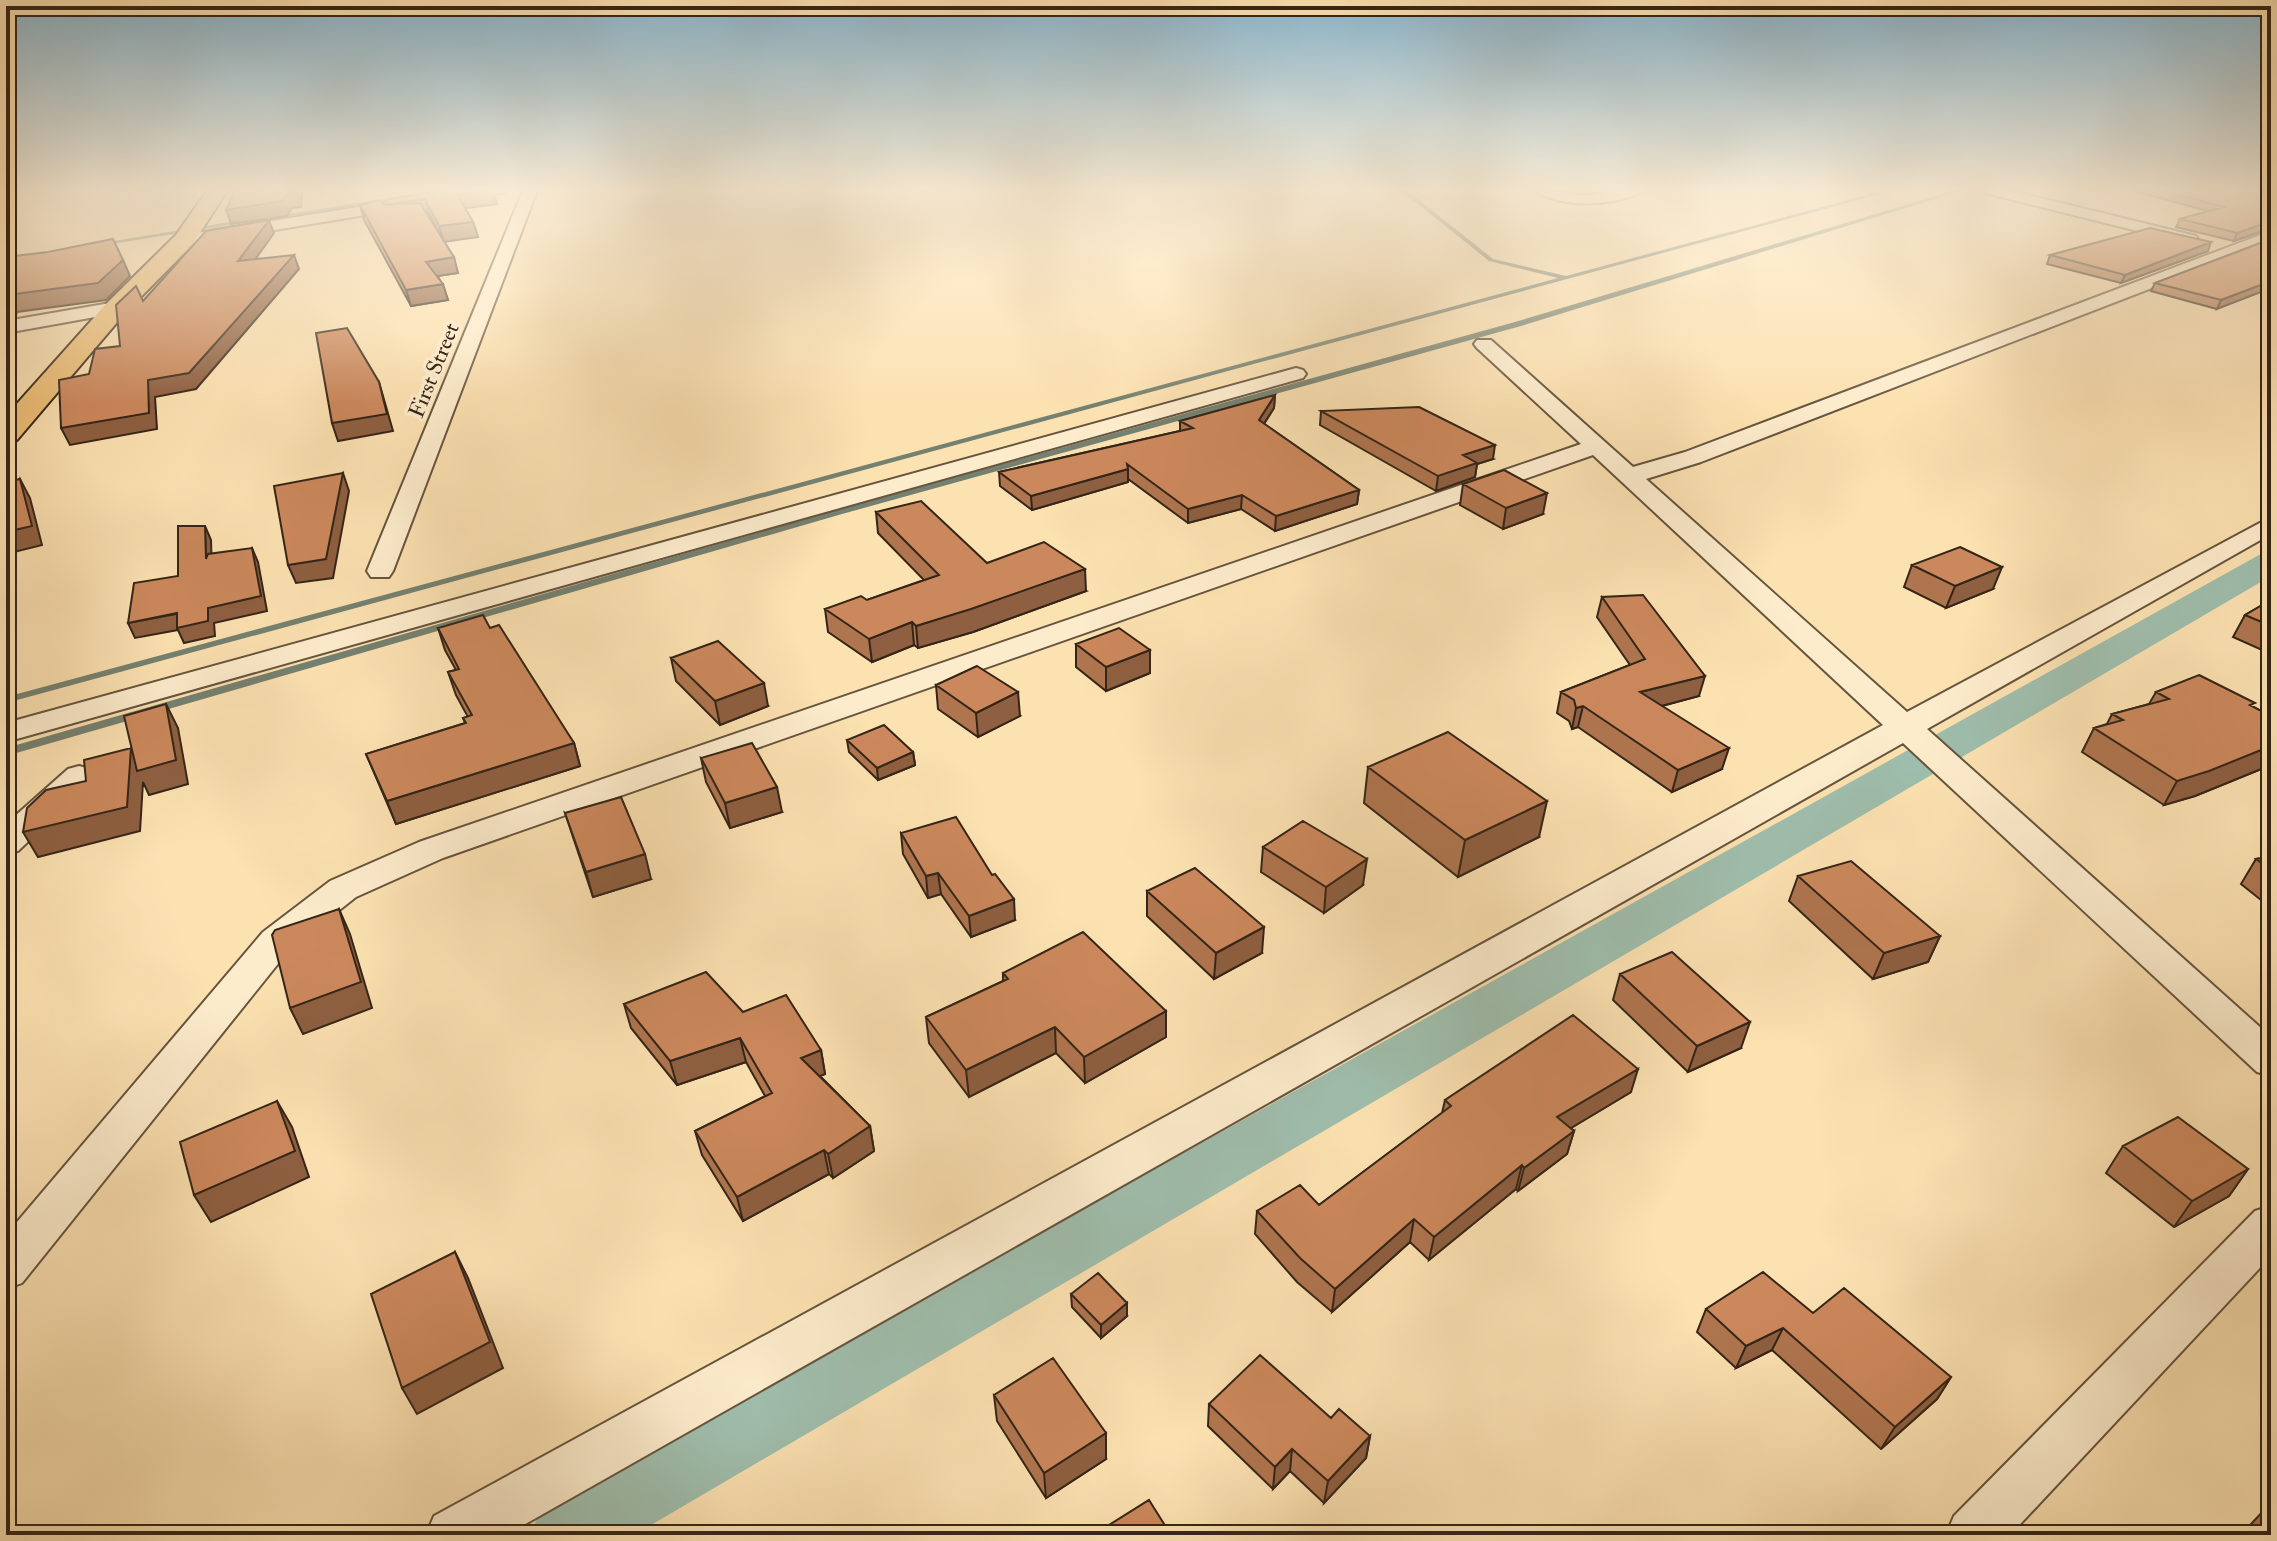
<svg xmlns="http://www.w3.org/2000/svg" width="2277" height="1541" font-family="'IM FELL Double Pica',serif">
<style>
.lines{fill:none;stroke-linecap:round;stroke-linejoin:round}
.stream{fill:#748171;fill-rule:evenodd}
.canal{fill:#9fbead;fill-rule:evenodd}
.street-casing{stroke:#66543e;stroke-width:4}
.primary-casing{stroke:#342518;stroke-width:4}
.street{fill:#fdeccc;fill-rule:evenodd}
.primary{fill:#eec078;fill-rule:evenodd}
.wall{fill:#af754f;stroke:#342518;stroke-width:2;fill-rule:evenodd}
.shaded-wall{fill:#8e5f40;stroke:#342518;stroke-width:2}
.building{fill:#cb885c;stroke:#342518;stroke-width:2}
.labels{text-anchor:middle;stroke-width:7;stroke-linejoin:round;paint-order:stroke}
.far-street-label{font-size:22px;fill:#342518;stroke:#fdeccc}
</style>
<rect width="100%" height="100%" fill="#fce1b1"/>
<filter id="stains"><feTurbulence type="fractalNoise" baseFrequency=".0025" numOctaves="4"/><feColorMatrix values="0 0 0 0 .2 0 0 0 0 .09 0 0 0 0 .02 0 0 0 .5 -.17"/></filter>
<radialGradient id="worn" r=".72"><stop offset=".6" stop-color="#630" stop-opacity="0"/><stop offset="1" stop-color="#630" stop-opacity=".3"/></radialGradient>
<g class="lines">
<path class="stream" d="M1398,188H1404L1493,259L1566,276L1893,188H1902L6,703V697L1558,278L1489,261Z
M1962,188H1971L1521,326L842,514L6,756V748L836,510L1515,322Z
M401,196L403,199L273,219L270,217Z
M247,219L249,222L99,246L96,244Z"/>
<path class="canal" d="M2271,552V576L634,1535H530L541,1510L2259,555Z"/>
<defs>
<path id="street" d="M478,188H512L505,192L452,202L444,197L447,194Z
M524,188H538L393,571L389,577H371L367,571Z
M1533,188C1549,188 1561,194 1577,195C1600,196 1624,188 1647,188C1624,207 1555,210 1533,188Z
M1975,188H2000L2196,236L2198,239L2190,244L1977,191Z
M402,200L410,205L407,208L184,245L176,240L184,235Z
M2271,231V242L1701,462L1646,479L1907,712L2271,517V534L1927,729L2271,1037V1076L2257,1072L1903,743L506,1535H426L434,1516L1883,725L1593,455L443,858L356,897L289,950L22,1283L6,1289V1235L263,932L330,881L419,842L1581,444L1477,348L1474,344L1477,340H1491L1633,467L1685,452Z
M116,302L123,304L125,308L123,312L6,333V321Z
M1296,368L1303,370L1306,374L1303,378L6,742V723Z
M79,766L90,769L95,776L90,783L18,851L6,854V824L68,769Z
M2271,1206V1256L2010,1535H1946L1954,1516L2255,1211Z"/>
<path id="primary" d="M209,188H229L192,245L125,313L17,440L6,443V416L107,303L176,235Z"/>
</defs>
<use href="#street" class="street-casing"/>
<use href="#primary" class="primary-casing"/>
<use href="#street" class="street"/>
<use href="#primary" class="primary"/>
</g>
<path class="wall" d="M2123,188H2271V229L2234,241L2176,227L2180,219L2208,211Z
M389,199L497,204L465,208L473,222L478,237L444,241L458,273L438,276L448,300L411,306L364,220L360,205L382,204ZM429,213L442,239L427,214Z
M2271,239L2217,309L2151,291L2155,283Z
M2208,251L2121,283L2047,264L2050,255Z
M1275,395L1274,408L1264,424L1359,490L1357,504L1275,531L1241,509L1188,523L1128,479V482L1032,510L1000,486L999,472L1180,431V421Z
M1321,411L1493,459L1477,464L1475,477L1436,491L1320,425Z
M1463,484L1543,514L1503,529L1460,505Z
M876,512L987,563L1086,591L973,632L918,648L914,645L872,662L828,632L825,609L867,600L924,580L878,533Z
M1912,565L1993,589L1946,608L1904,587Z
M1602,597L1699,696L1662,706L1722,769L1672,792L1578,727L1572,729L1569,721L1557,713L1561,692L1630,665L1597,617Z
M2271,600V654L2233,637L2245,615Z
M438,628H490L574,743L580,766L396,824L366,754L465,723L463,718L468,717L456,695L448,672L456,670L445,650Z
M1076,644L1150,650V673L1106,691L1076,667Z
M671,658L768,706L720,725L676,681Z
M936,685L1020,716L978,737L938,709Z
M2156,692L2253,707L2271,716V765L2195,796L2164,805L2082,752L2094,728L2107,724L2112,714L2149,704Z
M847,740L913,752L915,765L878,780L849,752Z
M701,758L782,812L730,828L706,782Z
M1368,767L1539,837L1458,877L1364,803Z
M565,813L651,879L593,897Z
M901,833L1015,920L971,937L941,894L928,898L903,854Z
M1263,847L1363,885L1324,913L1261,872Z
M2271,857V908L2241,884L2256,859Z
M1798,876L1940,936L1928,962L1873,979L1789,901Z
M1147,891L1262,953L1214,979L1147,916Z
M1003,973L1166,1011V1037L1085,1083L1056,1053L969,1097L929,1043L926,1017L1003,981Z
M1620,974L1741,1048L1688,1072L1613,1000Z
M624,1004L743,1012L821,1050L825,1074L820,1076L870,1126L874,1151L833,1178L829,1174L743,1221L702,1155L695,1131L765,1096L746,1062L677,1085L631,1028Z
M1631,1092L1571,1128L1574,1131L1567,1154L1518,1191L1516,1189L1429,1260L1410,1242L1332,1312L1297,1282L1255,1234L1257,1211L1319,1205L1442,1113L1445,1100Z
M2123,1146L2248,1169L2229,1196L2174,1227L2106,1173Z
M1071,1294L1127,1316L1101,1338L1072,1307Z
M1706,1309L1813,1313L1951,1377L1937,1399L1881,1449L1772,1350L1736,1368L1697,1332Z
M994,1395L1106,1459L1046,1498L997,1421Z
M1209,1404L1370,1436L1366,1458L1324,1503L1290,1471L1273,1489L1208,1426Z
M2271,1505V1535H2241L2264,1510Z"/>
<path class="shaded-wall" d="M297,188H303L301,207L292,208L287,216L231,224L226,210L287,194Z
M493,190L497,204L461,209L457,194Z
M425,199L429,213L388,219L383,205Z
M269,220L274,233L244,275L238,261Z
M2271,221L2270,228L2234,241L2237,233Z
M473,222L478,237L444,242L439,226Z
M2211,242L2208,251L2121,283L2125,275Z
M294,255L299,269L196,389L155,397L157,429L70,445L61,428L148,380Z
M454,257L458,273L431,277L426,262Z
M123,260L130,276L106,300L17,312L16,316L6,319V299L8,295Z
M2271,281V288L2217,309L2221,300Z
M443,284L448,300L411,306L406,290Z
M379,382L393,431L338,441L332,423Z
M1275,395L1274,408L1258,433L1259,420Z
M1495,445L1493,459L1477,464L1475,477L1436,491L1438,476L1463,455Z
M1128,469V482L1032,510L1031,496Z
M343,473L349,491L333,578L296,583L288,565Z
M20,479L30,498L42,545L6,554V532Z
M1359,490L1357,504L1275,531L1276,516Z
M1547,493L1543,514L1503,529L1506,508Z
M1242,495L1241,509L1188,523V509Z
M205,526L211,540L212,574L206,559Z
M252,548L258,562L267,611L214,623L215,636L184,643L178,630L135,638L128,623L208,608Z
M2002,567L1993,589L1946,608L1955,586Z
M1085,569L1086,591L973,632L918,648L916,626Z
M6,571L8,591L6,592Z
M912,622L914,645L872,662L869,639Z
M1150,650V673L1106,691V667Z
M1705,676L1699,696L1635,713L1640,692Z
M764,683L768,706L720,725L715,701Z
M1018,692L1020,716L978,737L976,713Z
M166,704L178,728L188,784L149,795L143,782L140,831L38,857L23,832L131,748Z
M1583,706L1578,727L1572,729L1576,708Z
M574,743L580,766L396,824L387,801Z
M2271,746V765L2195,796L2164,805L2177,781Z
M1729,748L1722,769L1672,792L1678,770Z
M913,752L915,765L878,780L877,768Z
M777,787L782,812L730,828L725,803Z
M1547,801L1539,837L1458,877L1465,840Z
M645,854L651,879L593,897L586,872Z
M1367,859L1363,885L1324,913L1326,887Z
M938,873L941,894L928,898L926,876Z
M1014,899L1015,920L971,937L969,916Z
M339,909L350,934L372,1008L303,1034L290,1008Z
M1264,927L1262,953L1214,979L1216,953Z
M1940,936L1928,962L1873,979L1884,953Z
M1166,1011V1037L1085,1083L1084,1057Z
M1750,1022L1741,1048L1688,1072L1697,1046Z
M1055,1027L1056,1053L969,1097L966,1070Z
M740,1038L746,1062L677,1085L670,1061Z
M821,1050L825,1074L806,1082L801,1058Z
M1638,1069L1631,1092L1551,1140L1557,1117Z
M277,1101L292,1127L309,1177L211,1222L194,1195Z
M870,1126L874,1151L833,1178L828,1154Z
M1574,1131L1567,1154L1518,1191L1524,1168Z
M824,1150L829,1174L743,1221L737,1197Z
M1522,1165L1516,1189L1429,1260L1434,1237Z
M2248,1169L2229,1196L2174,1227L2192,1201Z
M1414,1219L1410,1242L1332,1312L1335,1289Z
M455,1252L468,1278L503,1368L417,1414L402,1388Z
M1127,1303V1316L1101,1338V1325Z
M1783,1328L1772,1350L1736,1368L1746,1346Z
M1951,1377L1937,1399L1881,1449L1895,1427Z
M1106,1433V1459L1046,1498L1044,1473Z
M1370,1436L1366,1458L1324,1503L1328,1481Z
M1292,1449L1290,1471L1273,1489L1275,1467Z"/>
<path class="building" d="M236,188H297L296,193L287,194L282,201L226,210Z
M457,188H492L493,190L457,194L473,222L439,226L425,199L383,205L420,203L454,257L426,262L443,284L406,290L360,205L380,200L382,204L389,199Z
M2153,188H2271V221L2237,233L2180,219L2224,207Z
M269,220L238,261L294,255L189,373L148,380L149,413L61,428L59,380L89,374L95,349L120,346L116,305L136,286L143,301L206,231Z
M2150,228L2211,242L2125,275L2050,255Z
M113,239L123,260L98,283L8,295L7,299H6V257L48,252Z
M2271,239V281L2221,300L2155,283Z
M347,328L379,382L387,414L332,423L316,333Z
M1275,395L1259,420L1359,490L1276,516L1242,495L1188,509L1127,464L1128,469L1031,496L999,472L1193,428L1180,421Z
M1419,407L1495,445L1463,455L1477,463L1438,476L1321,411Z
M1504,470L1547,493L1506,508L1463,484Z
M343,473L326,559L288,565L274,486Z
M20,479L32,526L6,532V482Z
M921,501L987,563L1044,542L1085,569L971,609L916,626L912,622L869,639L825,609L861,596L867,600L939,575L876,512Z
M178,526H205L206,559L208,554L252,548L261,596L208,608V621L177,628V613L128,623L134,583L178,576Z
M1960,547L2002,567L1955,586L1912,565Z
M1643,595L1705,676L1640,692L1729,748L1678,770L1583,706L1576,708L1574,700L1561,692L1645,659L1602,597Z
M2271,600V626L2245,615Z
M483,615L490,628L499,625L574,743L387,801L366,754L466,723L463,718L472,715L448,672L459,669L438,628Z
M1119,628L1150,650L1106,667L1076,644Z
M718,641L764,683L715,701L671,658Z
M977,666L1018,692L976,713L936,685Z
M2199,675L2255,703L2250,705L2271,716V746L2209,771L2177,781L2094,728L2123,720L2112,714L2169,699L2156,692Z
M166,704L176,760L137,771L124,716Z
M884,725L913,752L877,768L847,740Z
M1448,732L1547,801L1465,840L1368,767Z
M752,743L777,787L725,803L701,758Z
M131,748L127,807L23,832L27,808L46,790L86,781L84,760Z
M621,797L645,854L586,872L565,813Z
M956,817L992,875L995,874L1014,899L969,916L938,873L926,876L901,833Z
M1303,821L1367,859L1326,887L1263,847Z
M2271,857V870L2256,859Z
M1851,861L1940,936L1884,953L1798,876Z
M1195,868L1264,927L1216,953L1147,891Z
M339,909L361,982L290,1008L272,935L275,930Z
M1083,932L1166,1011L1084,1057L1055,1027L966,1070L926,1017L1008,979L1003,973Z
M1672,952L1750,1022L1697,1046L1620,974Z
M706,972L743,1012L786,995L821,1050L801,1058L870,1126L828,1154L824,1150L737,1197L695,1131L772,1093L740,1038L670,1061L624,1004Z
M1573,1015L1638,1069L1557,1117L1574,1131L1524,1168L1522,1165L1434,1237L1414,1219L1335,1289L1300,1258L1257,1211L1300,1185L1319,1205L1451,1106L1445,1100Z
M277,1101L295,1151L194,1195L180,1142Z
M2178,1117L2248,1169L2192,1201L2123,1146Z
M455,1252L490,1342L402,1388L371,1294Z
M1763,1272L1813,1313L1844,1288L1951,1377L1895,1427L1783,1328L1746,1346L1706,1309Z
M1098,1273L1127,1303L1101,1325L1071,1294Z
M1260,1355L1331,1418L1339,1409L1370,1436L1328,1481L1292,1449L1275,1467L1209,1404Z
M1053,1358L1106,1433L1044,1473L994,1395Z
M1149,1500L1171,1535H1093Z
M2271,1505V1516L2264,1510Z"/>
<linearGradient id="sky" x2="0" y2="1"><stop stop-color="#8bb8d0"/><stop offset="0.47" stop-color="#fef2dc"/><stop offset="1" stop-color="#fef2dc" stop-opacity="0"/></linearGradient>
<rect width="2277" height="404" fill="url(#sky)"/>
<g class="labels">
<g class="far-street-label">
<text transform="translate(433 370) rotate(-68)" y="8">First Street</text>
</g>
</g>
<rect width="2277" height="1541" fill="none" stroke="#fce1b1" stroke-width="32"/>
<rect x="8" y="8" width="2261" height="1525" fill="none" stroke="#342518" stroke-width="4"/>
<rect x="16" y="16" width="2245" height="1509" fill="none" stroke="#342518" stroke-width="2"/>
<rect width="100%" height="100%" filter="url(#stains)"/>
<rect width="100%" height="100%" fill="url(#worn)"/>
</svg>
